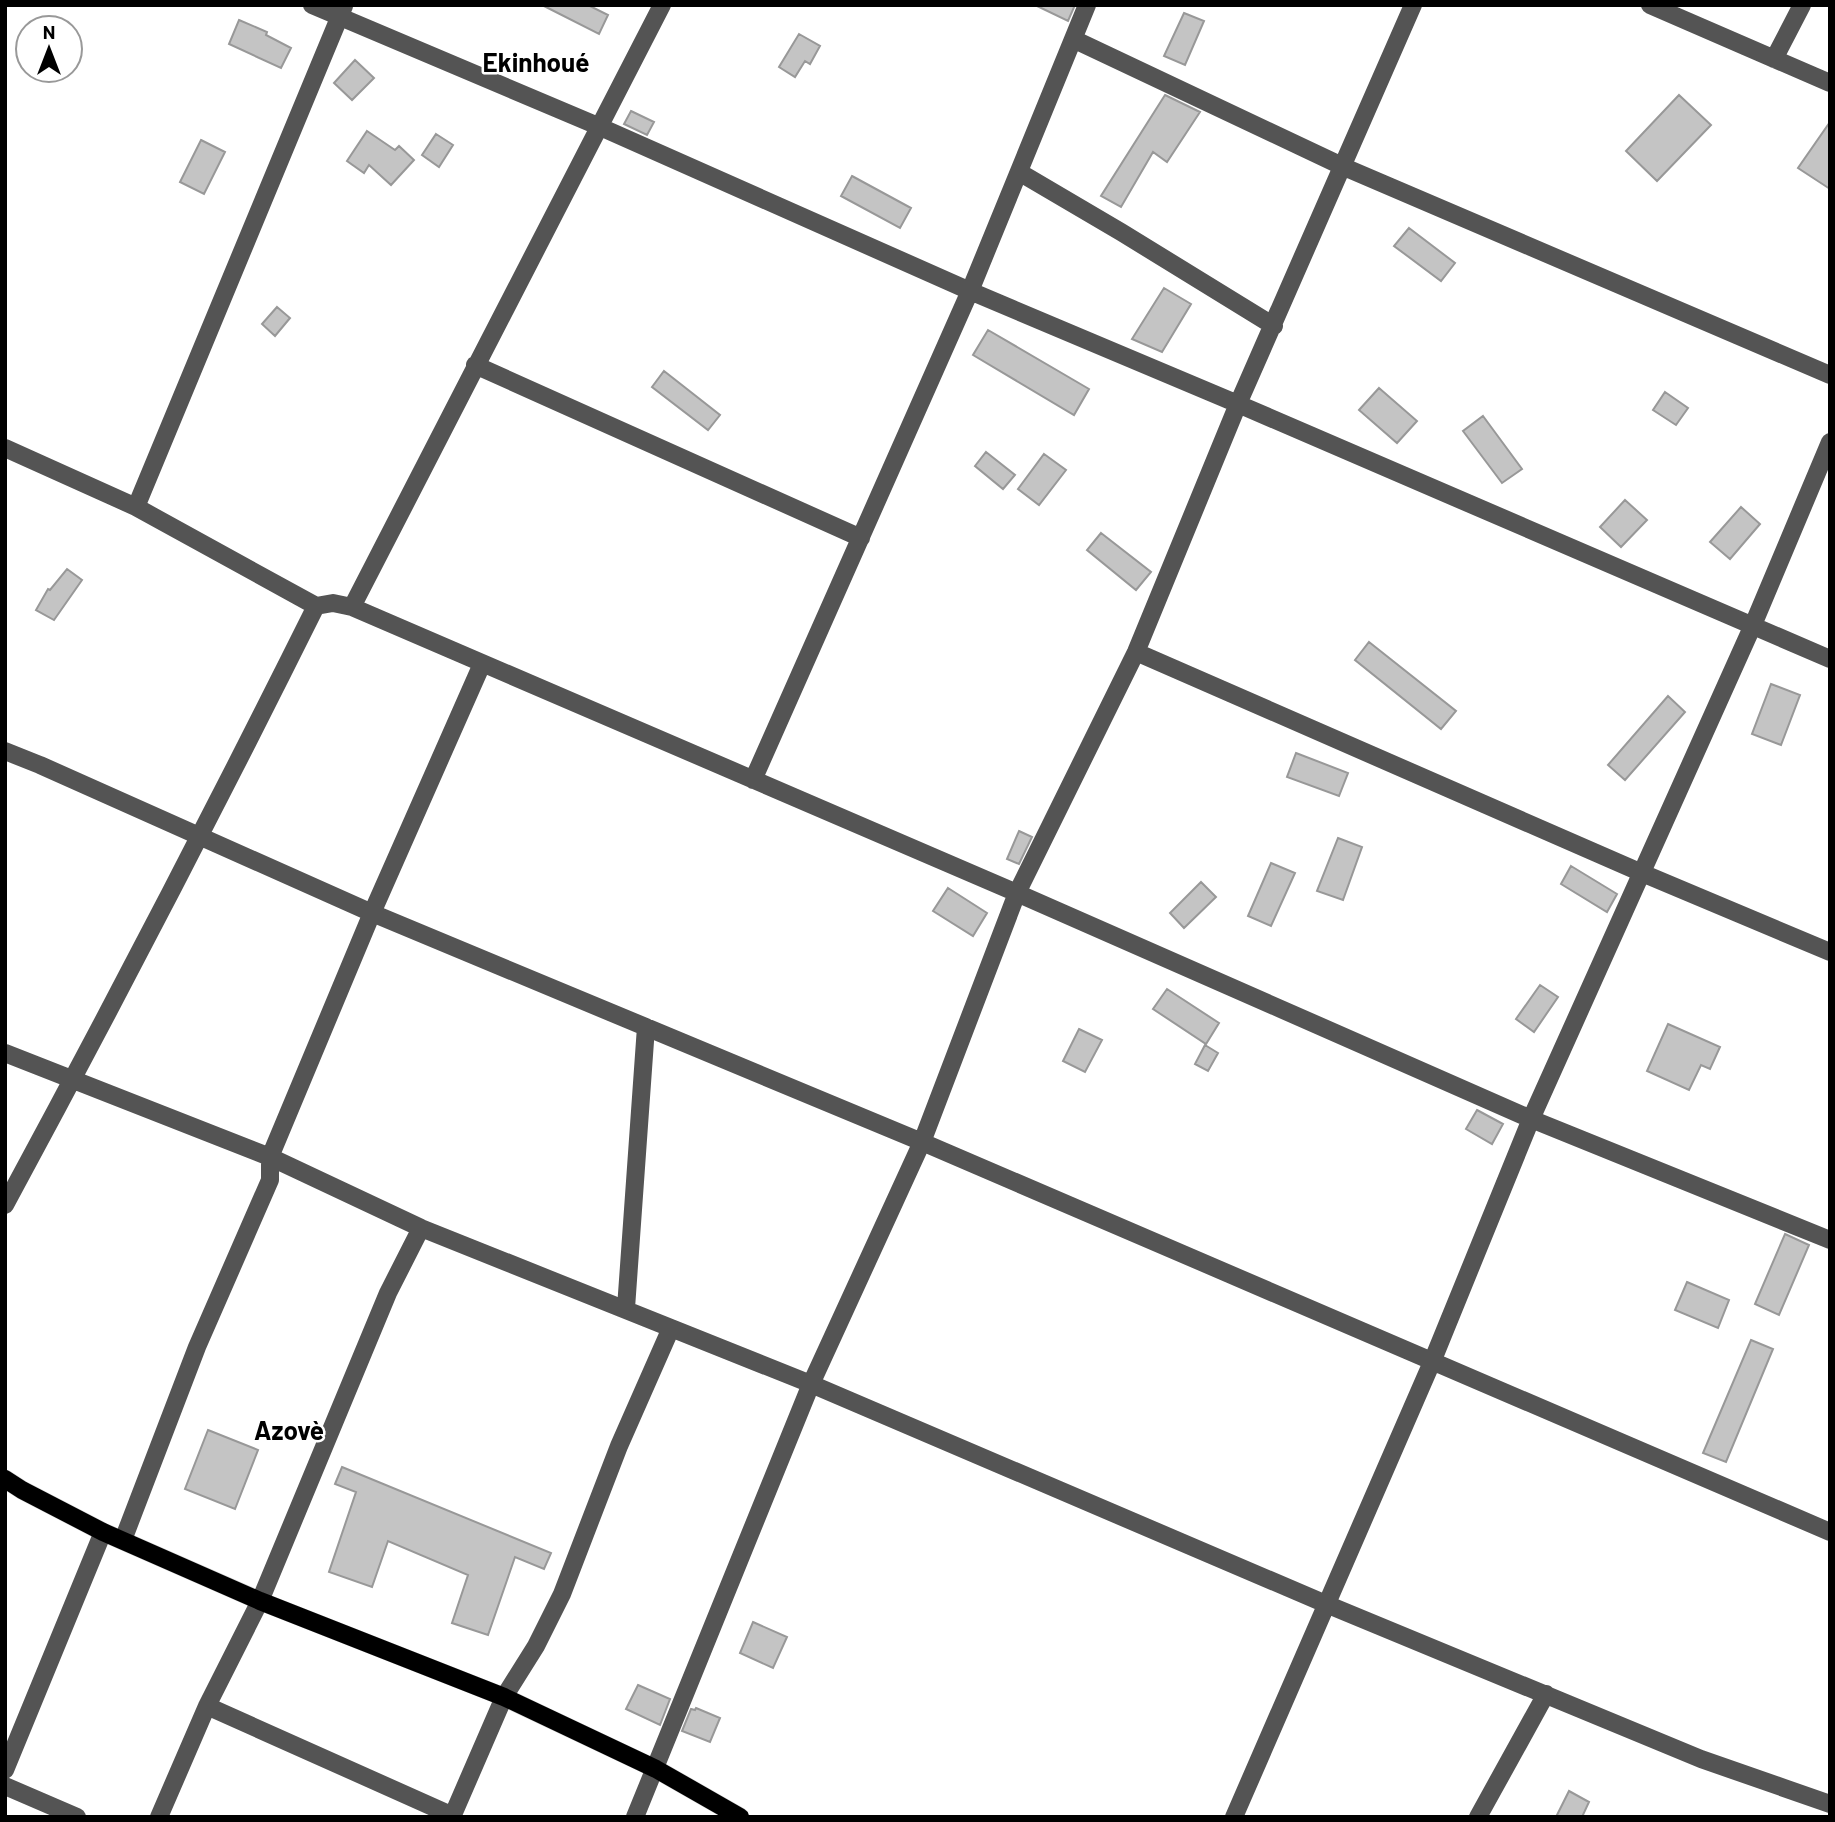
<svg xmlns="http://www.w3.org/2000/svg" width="1835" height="1822" font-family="Barlow,sans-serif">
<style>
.building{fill:#c4c4c4;stroke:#989898;stroke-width:2}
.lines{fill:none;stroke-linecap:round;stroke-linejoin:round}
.major-casing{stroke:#dbdbdb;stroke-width:19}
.minor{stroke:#545454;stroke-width:18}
.major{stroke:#000;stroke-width:18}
.labels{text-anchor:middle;stroke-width:5;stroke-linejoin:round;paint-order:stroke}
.quarter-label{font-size:26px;font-weight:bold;fill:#000;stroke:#fff}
</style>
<rect width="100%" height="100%" fill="#fff"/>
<path class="building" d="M542,5H588L608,15L599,34Z
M1035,5H1075L1068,21Z
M1184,13L1204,21L1185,65L1164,56Z
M239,20L267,32L266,35L291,48L281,68L229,44Z
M799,34L820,46L810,64L805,61L795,77L779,67Z
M355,60L374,78L352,100L334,83Z
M1165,95L1200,112L1167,162L1153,152L1121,207L1101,196Z
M1679,95L1711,125L1657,181L1626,151Z
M631,111L654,122L647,135L624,124Z
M1830,122V189L1798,168Z
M367,131L395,150L399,146L414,160L391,185L369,165L364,173L347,161Z
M436,134L453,145L439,167L422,155Z
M201,140L225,152L204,194L180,182Z
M852,176L911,208L900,228L841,196Z
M1409,228L1455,263L1441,281L1394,246Z
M1164,288L1191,304L1162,352L1132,339Z
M277,307L290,318L275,336L262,324Z
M988,330L1089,389L1074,415L973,355Z
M664,371L720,415L708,430L652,387Z
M1379,388L1417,421L1397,443L1359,410Z
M1665,392L1688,408L1676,425L1653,410Z
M1483,416L1522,469L1502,483L1463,431Z
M986,452L1015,475L1003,489L975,466Z
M1044,454L1066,470L1039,505L1018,489Z
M1625,500L1647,520L1621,547L1600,527Z
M1741,507L1760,524L1730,559L1710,542Z
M1101,533L1151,572L1136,590L1087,550Z
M67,569L82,580L54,620L36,610L48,589L50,590Z
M1369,642L1456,711L1441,729L1355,660Z
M1771,684L1800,695L1781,745L1752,734Z
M1668,696L1685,712L1625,780L1608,765Z
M1296,753L1348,773L1339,796L1287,777Z
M1019,831L1032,837L1019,864L1007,859Z
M1338,838L1362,847L1343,900L1317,891Z
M1271,863L1295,873L1271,926L1248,916Z
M1571,866L1617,894L1607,912L1561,884Z
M1201,882L1216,897L1184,928L1170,913Z
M948,888L987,913L973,936L933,911Z
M1540,985L1558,997L1534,1032L1516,1019Z
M1167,989L1219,1023L1206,1044L1153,1009Z
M1668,1024L1720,1047L1710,1069L1701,1065L1689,1090L1647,1071Z
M1079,1029L1102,1040L1085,1072L1063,1061Z
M1205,1045L1218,1053L1208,1071L1195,1064Z
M1477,1110L1503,1124L1492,1144L1466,1129Z
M1785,1234L1809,1245L1779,1315L1755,1304Z
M1687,1282L1729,1300L1718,1328L1675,1310Z
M1751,1340L1773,1349L1726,1462L1703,1453Z
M208,1430L258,1450L235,1509L185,1489Z
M342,1467L551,1553L544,1569L515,1557L488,1635L452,1623L468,1575L388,1541L372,1587L329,1572L356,1492L335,1484Z
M753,1622L787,1637L773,1668L740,1653Z
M638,1685L670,1699L660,1725L626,1709Z
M696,1708L720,1718L710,1742L682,1731L691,1709L695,1710Z
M1569,1791L1589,1802L1582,1817H1556Z"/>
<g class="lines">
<defs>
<path id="major" d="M5,1479L22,1490L103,1532L260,1601L504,1697L656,1769L740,1817"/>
</defs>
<use href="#major" class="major-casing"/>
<path class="minor" d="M312,5L598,126L970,291L1238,404L1830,659
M1650,5L1830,83
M1073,39L1344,167L1830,375
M1774,59L1802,5
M1019,172L1121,232L1274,326
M475,365L861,538
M5,448L136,507L316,606L333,603L352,607L1017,893L1531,1119L1830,1240
M136,507L344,6
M352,607L662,5
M1136,652L1642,873L1830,952
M5,751L40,765L372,913L922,1142L1830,1532
M753,780L970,291L1087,5
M5,1053L270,1157L421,1228L811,1384L1326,1604L1701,1759L1830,1804
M5,1205C112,1007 216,807 316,606
M626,1308L646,1027
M123,1540L197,1347L270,1180V1157L372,913L482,664
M207,1706L453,1816
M5,1770L103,1532
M5,1786L77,1817
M159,1817L207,1706L260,1601L388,1293L421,1228
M452,1817L504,1697L536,1646L562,1594L619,1446L671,1328
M635,1817L811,1384L922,1142L1017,893L1136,652L1238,404L1413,5
M1234,1817L1432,1362L1531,1119L1753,625L1830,442
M1478,1817L1546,1694"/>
<use href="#major" class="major"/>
</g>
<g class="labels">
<g class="quarter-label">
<text x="536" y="72">Ekinhoué</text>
<text x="289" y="1440">Azovè</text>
</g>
</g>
<rect width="1835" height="1822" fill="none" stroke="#000000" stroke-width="14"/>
<g transform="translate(49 49)"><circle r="33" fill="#ffffff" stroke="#999999" stroke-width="2"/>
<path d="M0-5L12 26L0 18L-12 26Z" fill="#000000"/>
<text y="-10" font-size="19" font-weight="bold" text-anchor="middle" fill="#000000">N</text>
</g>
</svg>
